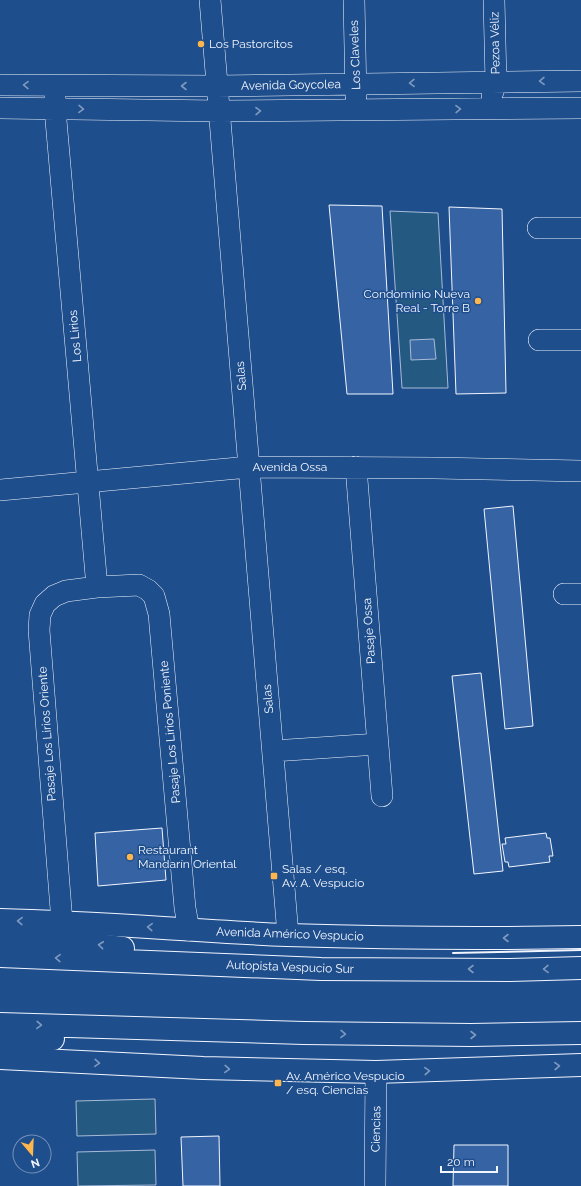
<svg xmlns="http://www.w3.org/2000/svg" width="581" height="1186" font-family="Raleway,sans-serif">
<style>
.green{fill:#245a82;stroke:#a8bbd7}
.water{fill:#3b69a3;stroke:#a8bbd7}
.building{fill:#3563a3;stroke:#f2f6ff}
.lines{fill:none;stroke-linecap:round;stroke-linejoin:round}
.minor-casing{stroke:#f2f6ff;stroke-width:22}
.major-casing{stroke:#f2f6ff;stroke-width:24}
.highway-casing{stroke:#f2f6ff;stroke-width:24}
.minor{stroke:#1f4e8c;stroke-width:21}
.major{stroke:#1f4e8c;stroke-width:22}
.highway{stroke:#1f4e8c;stroke-width:22}
.wall{stroke:#f2f6ff;stroke-width:2}
.oneway{stroke:#7e9ac0}
.poi-dot{fill:#ffb74d;stroke:#1f4e8c;stroke-width:1.5}
.labels{text-anchor:middle;stroke-width:3;stroke-linejoin:round;paint-order:stroke}
.street-label{font-size:12px;fill:#f2f6ff;stroke:#1f4e8c}
.poi-label{font-size:12px;fill:#f2f6ff;stroke:#1f4e8c;text-anchor:start}
</style>
<rect width="100%" height="100%" fill="#1f4e8c"/>
<path class="green" d="M390,211L438,213L448,388H402Z
M155,1099L156,1134L77,1136L76,1101Z
M155,1150L156,1185L78,1186L77,1152Z"/>
<path class="water" d="M434,339L436,359L411,360L410,340Z"/>
<path class="building" d="M329,205L382,206L393,394H347Z
M449,207L502,209L506,393L456,394Z
M513,506L533,726L505,729L484,509Z
M481,673L503,871L474,874L452,676Z
M162,828L166,880L98,886L95,833Z
M546,833L547,838H550L553,856H549L550,862L509,867L508,862H505L502,844H506L505,838Z
M219,1136L220,1186H183L181,1137Z
M454,1145H508V1186H453Z"/>
<g class="lines">
<defs>
<path id="minor" d="M210,0L288,935
M354,0L356,97
M0,85L217,86L581,81
M55,95V109L97,587
M492,95L496,82L494,0
M0,108L219,111L581,108
M538,228H581
M539,340H581
M356,467L382,796
M0,490L249,467L435,468L581,471
M564,594H581
M273,751L378,744
M62,922L39,630L40,615L45,604L54,596L66,591L97,587L139,585L148,590L154,596L159,614L185,908L189,930
M375,1186L376,1072"/>
<path id="major" d="M0,920C96,922 191,931 287,935C385,938 483,939 581,937
M0,1058L203,1068L376,1072L581,1065"/>
<path id="highway" d="M0,934L123,948
M0,956L321,969L510,970L581,968
M0,1024L304,1033L471,1035L581,1033
M0,1041L53,1039"/>
</defs>
<use href="#minor" class="minor-casing"/>
<use href="#major" class="major-casing"/>
<use href="#highway" class="highway-casing"/>
<use href="#minor" class="minor"/>
<use href="#major" class="major"/>
<use href="#highway" class="highway"/>
<path class="wall" d="M453,953L581,950"/>
</g>
<defs><path id="oneway-chevron" d="M-2-3.5L2.5 0L-2 3.5" fill="none" stroke-width="1.6" stroke-linecap="round" stroke-linejoin="round"/></defs>
<g class="oneway">
<use href="#oneway-chevron" transform="translate(542 81) rotate(179)"/>
<use href="#oneway-chevron" transform="translate(412 83) rotate(179)"/>
<use href="#oneway-chevron" transform="translate(26 85) rotate(-179)"/>
<use href="#oneway-chevron" transform="translate(184 86) rotate(-180)"/>
<use href="#oneway-chevron" transform="translate(81 109) rotate(1)"/>
<use href="#oneway-chevron" transform="translate(458 109) rotate(-1)"/>
<use href="#oneway-chevron" transform="translate(258 111) rotate(-1)"/>
<use href="#oneway-chevron" transform="translate(20 921) rotate(-178)"/>
<use href="#oneway-chevron" transform="translate(150 927) rotate(-176)"/>
<use href="#oneway-chevron" transform="translate(506 938) rotate(180)"/>
<use href="#oneway-chevron" transform="translate(101 945) rotate(-174)"/>
<use href="#oneway-chevron" transform="translate(58 958) rotate(-178)"/>
<use href="#oneway-chevron" transform="translate(471 969) rotate(-180)"/>
<use href="#oneway-chevron" transform="translate(546 969) rotate(179)"/>
<use href="#oneway-chevron" transform="translate(39 1025) rotate(2)"/>
<use href="#oneway-chevron" transform="translate(343 1034) rotate(1)"/>
<use href="#oneway-chevron" transform="translate(473 1035)"/>
<use href="#oneway-chevron" transform="translate(97 1063) rotate(3)"/>
<use href="#oneway-chevron" transform="translate(557 1066) rotate(-2)"/>
<use href="#oneway-chevron" transform="translate(227 1069) rotate(2)"/>
<use href="#oneway-chevron" transform="translate(427 1071) rotate(-2)"/>
</g>
<g class="poi-dot">
<circle cx="201" cy="44" r="4"/>
<circle cx="478" cy="301" r="4"/>
<circle cx="130" cy="857" r="4"/>
<rect x="270" y="872" width="8" height="8" rx="2"/>
<rect x="274" y="1079" width="8" height="8" rx="2"/>
</g>
<g class="labels">
<g class="street-label">
<text transform="translate(495 43) rotate(-91)" y="4">Pezoa Véliz</text>
<text transform="translate(355 55) rotate(-92)" y="4">Los Claveles</text>
<text transform="translate(291 85) rotate(-1)" y="4">Avenida Goycolea</text>
<text transform="translate(75 336) rotate(-95)" y="4">Los Lirios</text>
<text transform="translate(241 376) rotate(-95)" y="4">Salas</text>
<text x="290" y="471">Avenida Ossa</text>
<text transform="translate(369 631) rotate(-94)" y="4">Pasaje Ossa</text>
<text transform="translate(268 699) rotate(-95)" y="4">Salas</text>
<text transform="translate(170 732) rotate(-95)" y="4">Pasaje Los Lirios Poniente</text>
<text transform="translate(47 734) rotate(-94)" y="4">Pasaje Los Lirios Oriente</text>
<text transform="translate(290 934) rotate(2)" y="4">Avenida Américo Vespucio</text>
<text transform="translate(290 967) rotate(2)" y="4">Autopista Vespucio Sur</text>
<text transform="translate(376 1129) rotate(-89)" y="4">Ciencias</text>
</g>
<g class="poi-label">
<text x="209" y="48">Los Pastorcitos</text>
<text x="470" y="298" text-anchor="end">Condominio Nueva<tspan x="470" dy="14">Real - Torre B</tspan></text>
<text x="138" y="854">Restaurant<tspan x="138" dy="14">Mandarín Oriental</tspan></text>
<text x="282" y="873">Salas / esq.<tspan x="282" dy="14">Av. A. Vespucio</tspan></text>
<text x="286" y="1080">Av. Américo Vespucio<tspan x="286" dy="14">/ esq. Ciencias</tspan></text>
</g>
</g>
<g transform="translate(32 1154) rotate(161)"><circle r="19" fill="#1f4e8c" stroke="#7391ba"/>
<path d="M0-3L7 15L0 10L-7 15Z" fill="#ffb74d"/>
<text y="-6" font-size="11" font-weight="bold" text-anchor="middle" fill="#f2f6ff">N</text>
</g>
<path d="M441 1166v6h56v-6" fill="none" stroke="#f2f6ff" stroke-width="2"/>
<text x="447" y="1166" font-size="12" fill="#f2f6ff" stroke="#1f4e8c" stroke-width="3" paint-order="stroke">20 m</text>
</svg>
